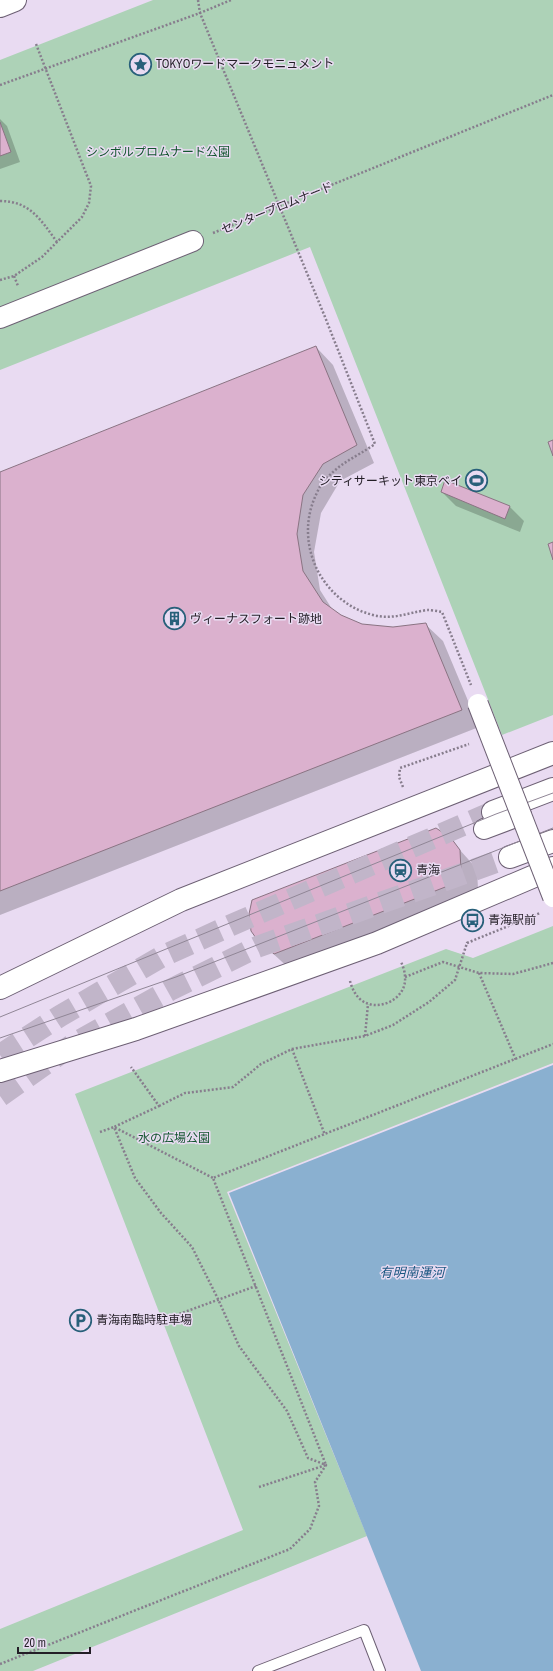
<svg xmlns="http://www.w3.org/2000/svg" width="553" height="1671" font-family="'Archivo Narrow','Noto Sans JP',sans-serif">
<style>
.green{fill:#add2b7}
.water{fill:#8ab0d0}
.shadow{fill:#0003}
.building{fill:#dbb1ce;stroke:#8a7483}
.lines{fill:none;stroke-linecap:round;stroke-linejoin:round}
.secondary-tunnel{stroke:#c1b5c9;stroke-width:22;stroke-dasharray:22 11;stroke-linecap:butt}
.lane-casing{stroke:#6d6074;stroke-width:12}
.street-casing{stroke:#6d6074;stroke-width:22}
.secondary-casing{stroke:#6d6074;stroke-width:24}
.path{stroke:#877d8d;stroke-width:2.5;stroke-dasharray:2 2;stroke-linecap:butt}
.lane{stroke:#fff;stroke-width:10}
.street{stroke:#fff;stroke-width:20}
.secondary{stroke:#fff;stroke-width:22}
.tram{stroke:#908696;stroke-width:1}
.street-bridge-casing{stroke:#6d6074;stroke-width:22;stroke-linecap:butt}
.street-bridge{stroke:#fff;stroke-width:20}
.labels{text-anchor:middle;stroke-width:3;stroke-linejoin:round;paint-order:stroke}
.poi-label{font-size:12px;fill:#231e26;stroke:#e9dbf2;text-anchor:start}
.park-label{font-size:12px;fill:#13562f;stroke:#e9dbf2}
.street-label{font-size:12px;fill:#231e26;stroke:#e9dbf2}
.water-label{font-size:13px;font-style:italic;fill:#1b5781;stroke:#e9dbf2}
</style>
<rect width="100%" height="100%" fill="#e9dbf2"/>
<path class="green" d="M153,0H553V715L502,735L310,247L0,370V60Z
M553,926V1063L227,1192L367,1536L33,1671H0V1629L243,1530L75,1094L446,949L473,958Z"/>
<path class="water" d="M553,1065V1671H421L229,1193Z"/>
<path class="shadow" d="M0,119L7,126L20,162L0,169Z
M316,347L333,365L374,463L340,481L321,513L314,552L320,590L334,612L340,616L362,625L393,628L425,624L443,641L479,727L0,915V473Z
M446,481L510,507L524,521L520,532L456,506L442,492Z
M450,839L477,869L478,889L292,971L256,938Z"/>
<path class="building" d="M0,122L11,152L0,156Z
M316,346L357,445L323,464L303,495L297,534L303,571L323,602L341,615L362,624L393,627L426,623L462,710L0,891V472Z
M553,440V456L548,442Z
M445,480L510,506L505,519L441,492Z
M553,542V560L548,544Z
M436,828L451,838L460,850L461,871L458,882L274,954L256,938L251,931L249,914L252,900Z"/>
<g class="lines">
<path class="secondary-tunnel" d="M0,1055L60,1016L161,957L236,923L493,812
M0,1096L75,1043L170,990L257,947L510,857"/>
<defs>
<path id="lane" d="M258,1671L364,1630L380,1671"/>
<path id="street" d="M0,318L193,241
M484,829L521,815"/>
<path id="secondary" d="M0,6L15,0
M493,812L553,789
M510,857L553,841
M0,988L181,900L553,753
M0,1071L136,1029L377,943L553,868"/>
</defs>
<use href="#lane" class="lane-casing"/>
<use href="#street" class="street-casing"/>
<use href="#secondary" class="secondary-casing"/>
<path class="path" d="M198,0L200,13L325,317L375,444C355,458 338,463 322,484C319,487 317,493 315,497C294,545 322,602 373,615C393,620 407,613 427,610C431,610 437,611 442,612L471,685
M0,85L200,13L231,0
M0,201C30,201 41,220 57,242
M213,233L553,95
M14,276L18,286
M0,280L14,276L42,257L82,217L89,203L91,186L36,44
M403,787L399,777L400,768L469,744
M479,973L516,1060
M405,977L443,962L479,973L513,974L553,963
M350,981C352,988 355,995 361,1000C378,1013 407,999 405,977C405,972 403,966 401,962
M365,1036L368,1004
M292,1049L325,1135
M159,1106L185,1093L233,1087L261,1064L292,1049L365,1036L393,1025L429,1002L455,980L467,943L540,913
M100,1132L114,1127L213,1178
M168,1318L256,1286
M259,1487L326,1465L213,1178L553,1044
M0,1664L290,1549L310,1529L319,1506L315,1482L326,1465L308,1458L287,1411L239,1346L218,1299L192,1247L161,1213L135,1178L114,1127L159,1106L131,1067"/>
<use href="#lane" class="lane"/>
<use href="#street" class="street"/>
<use href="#secondary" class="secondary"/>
<path class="tram" d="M0,1017L496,814L553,793
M0,1038L176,977L553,828"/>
<defs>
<path id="street-bridge" d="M478,704L553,897"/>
</defs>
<use href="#street-bridge" class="street-bridge-casing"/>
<use href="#street-bridge" class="street-bridge"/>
</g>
<defs>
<symbol id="sight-ring" viewBox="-11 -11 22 22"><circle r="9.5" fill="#e9dbf2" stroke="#28607a" stroke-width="1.5"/><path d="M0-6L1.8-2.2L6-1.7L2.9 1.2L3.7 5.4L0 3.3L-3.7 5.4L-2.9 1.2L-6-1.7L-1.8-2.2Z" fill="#28607a"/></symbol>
<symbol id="stadium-ring" viewBox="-11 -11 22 22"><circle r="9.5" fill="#e9dbf2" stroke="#28607a" stroke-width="1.5"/><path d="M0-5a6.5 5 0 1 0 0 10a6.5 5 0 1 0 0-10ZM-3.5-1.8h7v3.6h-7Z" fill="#28607a"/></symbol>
<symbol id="building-ring" viewBox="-11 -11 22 22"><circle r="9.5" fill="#e9dbf2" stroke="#28607a" stroke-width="1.5"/><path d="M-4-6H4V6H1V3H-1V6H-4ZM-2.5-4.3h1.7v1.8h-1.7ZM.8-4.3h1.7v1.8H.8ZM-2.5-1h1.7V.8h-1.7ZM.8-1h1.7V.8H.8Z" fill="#28607a"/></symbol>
<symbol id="station-ring" viewBox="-11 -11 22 22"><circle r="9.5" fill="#e9dbf2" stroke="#28607a" stroke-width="1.5"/><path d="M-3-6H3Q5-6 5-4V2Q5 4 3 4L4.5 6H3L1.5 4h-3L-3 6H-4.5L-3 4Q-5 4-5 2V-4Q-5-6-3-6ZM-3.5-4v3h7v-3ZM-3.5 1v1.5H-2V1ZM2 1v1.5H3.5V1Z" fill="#28607a"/></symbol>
<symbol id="bus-ring" viewBox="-11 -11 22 22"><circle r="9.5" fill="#e9dbf2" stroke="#28607a" stroke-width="1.5"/><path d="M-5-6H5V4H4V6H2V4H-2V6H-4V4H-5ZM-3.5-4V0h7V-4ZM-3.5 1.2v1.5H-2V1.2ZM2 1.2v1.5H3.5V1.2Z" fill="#28607a"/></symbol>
<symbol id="parking-ring" viewBox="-11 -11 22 22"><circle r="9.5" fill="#e9dbf2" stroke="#28607a" stroke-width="1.5"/><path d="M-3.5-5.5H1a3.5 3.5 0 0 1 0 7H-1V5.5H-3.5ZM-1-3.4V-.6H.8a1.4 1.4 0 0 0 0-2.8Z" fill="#28607a"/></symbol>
</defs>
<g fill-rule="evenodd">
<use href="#sight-ring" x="128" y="52" width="25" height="25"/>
<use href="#stadium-ring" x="464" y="468" width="25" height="25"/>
<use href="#building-ring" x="162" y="606" width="25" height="25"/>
<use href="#station-ring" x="388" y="858" width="25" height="25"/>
<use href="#bus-ring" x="460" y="908" width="25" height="25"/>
<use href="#parking-ring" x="68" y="1308" width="25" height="25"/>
</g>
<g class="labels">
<g class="poi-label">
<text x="156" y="68">TOKYOワードマークモニュメント</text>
<text x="462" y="485" text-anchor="end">シティサーキット東京ベイ</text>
<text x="190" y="623">ヴィーナスフォート跡地</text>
<text x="416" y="874">青海</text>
<text x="488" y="924">青海駅前</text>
<text x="96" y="1324">青海南臨時駐車場</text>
</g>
<g class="park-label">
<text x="158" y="156">シンボルプロムナード公園</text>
<text x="174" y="1142">水の広場公園</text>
</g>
<g class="street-label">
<text transform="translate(277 208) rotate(-22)" y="4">センタープロムナード</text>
</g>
<g class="water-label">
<text x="412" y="1277">有明南運河</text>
</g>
</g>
<path d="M18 1647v6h72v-6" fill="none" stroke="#231e26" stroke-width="2"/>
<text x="24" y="1647" font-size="12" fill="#231e26" stroke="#e9dbf2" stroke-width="3" paint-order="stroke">20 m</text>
</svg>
